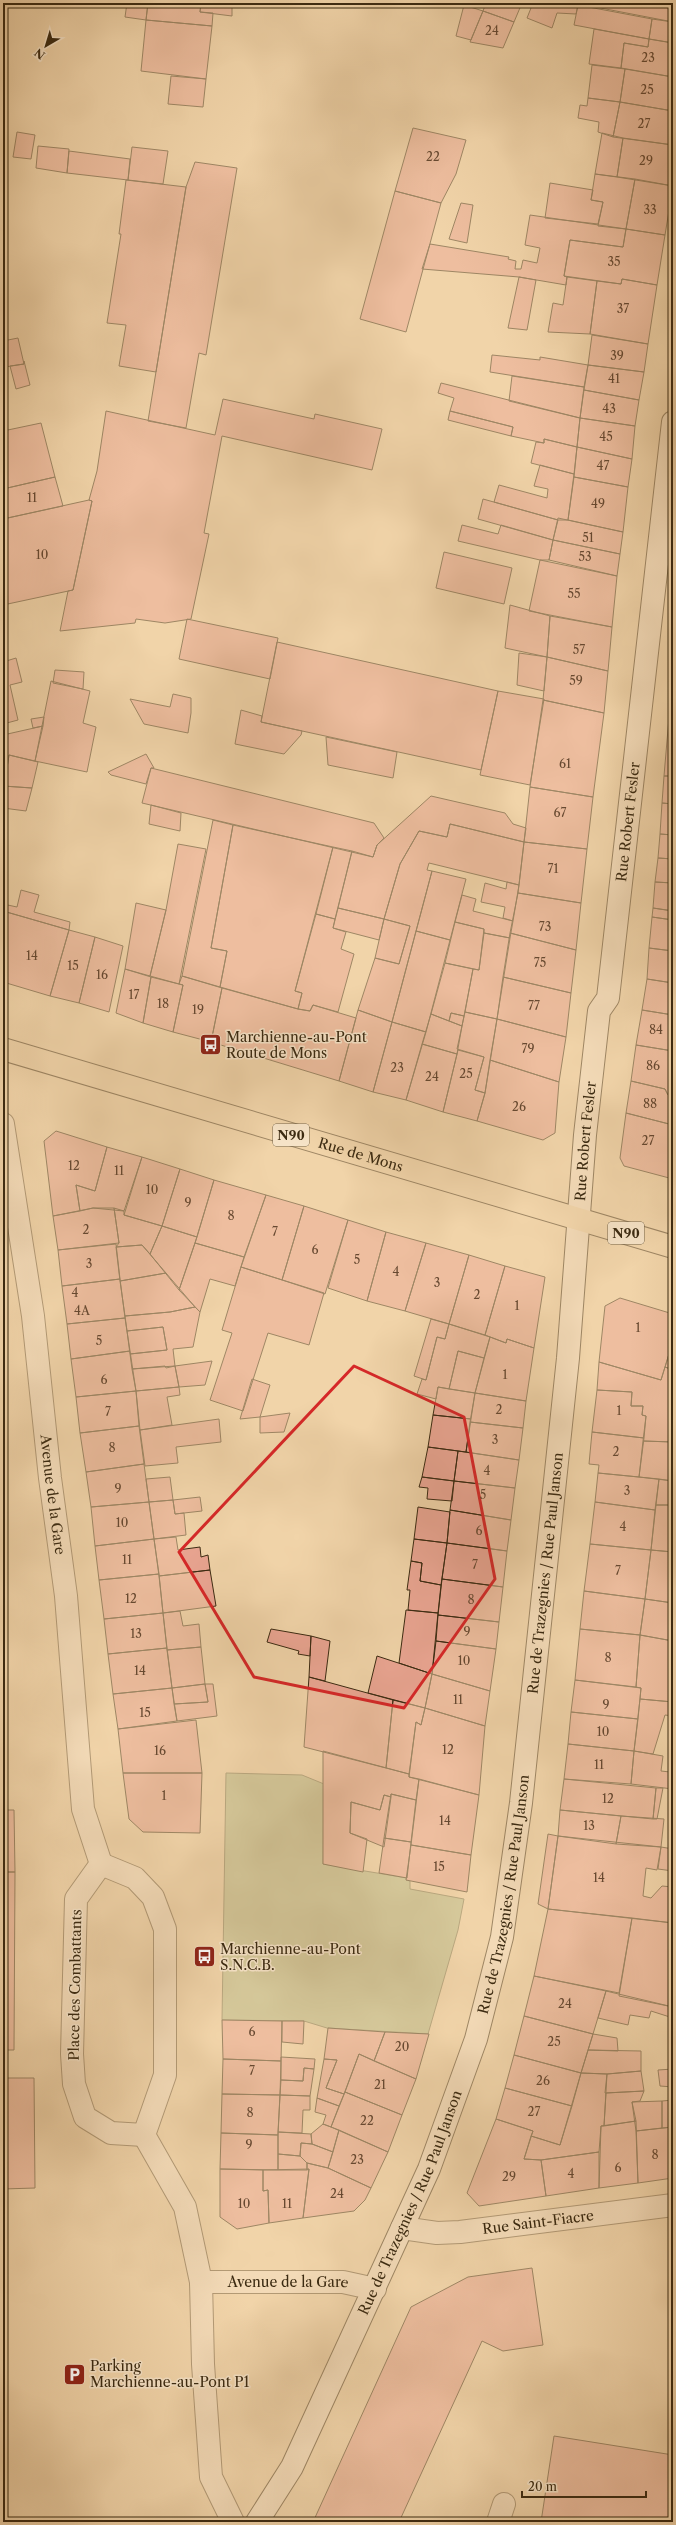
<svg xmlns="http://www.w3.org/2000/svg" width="676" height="2525" font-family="'Libre Caslon Text',serif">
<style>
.green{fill:#b6bd8b;stroke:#78744e}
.building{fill:#eaa592;stroke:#3b2a11}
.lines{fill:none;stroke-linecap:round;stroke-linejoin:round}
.lane-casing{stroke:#685437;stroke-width:24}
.street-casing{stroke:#685437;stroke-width:24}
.secondary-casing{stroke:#3b2a11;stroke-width:24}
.primary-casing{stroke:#3b2a11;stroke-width:24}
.lane{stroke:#f6e3c7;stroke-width:22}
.street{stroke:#f6e3c7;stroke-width:22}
.secondary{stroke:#f6e3c7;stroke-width:22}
.primary{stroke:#f1d4a9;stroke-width:22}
.marked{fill:none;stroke:#d62828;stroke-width:3;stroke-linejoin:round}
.labels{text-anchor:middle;stroke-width:3;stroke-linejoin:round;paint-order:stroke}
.number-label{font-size:12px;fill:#674931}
.shield{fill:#f6e3c7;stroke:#736248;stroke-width:1}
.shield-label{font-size:13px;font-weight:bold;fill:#3b2a11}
.street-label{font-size:14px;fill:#3b2a11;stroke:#f6e3c7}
.poi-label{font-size:14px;fill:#3b2a11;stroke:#f6e3c7;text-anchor:start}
</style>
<rect width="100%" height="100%" fill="#f1d4a9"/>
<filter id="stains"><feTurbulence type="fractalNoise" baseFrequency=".005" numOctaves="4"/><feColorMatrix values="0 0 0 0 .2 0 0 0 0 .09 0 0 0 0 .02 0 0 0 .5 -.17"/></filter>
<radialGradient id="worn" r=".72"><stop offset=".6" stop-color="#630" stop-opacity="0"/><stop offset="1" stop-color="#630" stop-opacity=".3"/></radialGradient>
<path class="green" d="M226,1773L302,1775L324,1784L323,1864L407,1878L406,1880L410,1881V1889L464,1899L458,1930L428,2034L327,2028L304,2021L222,2020Z"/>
<path class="building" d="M127,3H148L146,20L125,17Z
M148,3H201L200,12L213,13L212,26L146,20Z
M201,3H232V16L200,12Z
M486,3H522L514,22L483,11Z
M533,3H586L578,5L576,14L557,13L552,28L527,18Z
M586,3H673V22L585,5Z
M464,5L483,11L471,40L456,36Z
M578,5L652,19L649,39L574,25Z
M483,11L514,22L503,48L470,42Z
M652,19L673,22V43L649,39Z
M146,20L212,26L206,79L141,71Z
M594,29L649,39L648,47L624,43L621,68L589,64Z
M649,39L673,43V77L621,68L624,43L648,47Z
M592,65L625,69L620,102L588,98Z
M625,69L673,77V111L620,102Z
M171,76L206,79L203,107L168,104Z
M588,98L620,102L613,137L598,132L599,122L578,118L580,105L587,106Z
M620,102L673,111V145L613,137Z
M413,128L466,140L456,174L441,203L395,191Z
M17,132L35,135L31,159L13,157Z
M602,133L623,138L617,177L595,174Z
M623,138L673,145V186L617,177Z
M38,146L69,149L67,173L36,168Z
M132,147L168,151L163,184L128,180Z
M69,151L130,159L128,180L67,173Z
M195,162L237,168L206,355L199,353L186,428L148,421L186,187Z
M595,174L635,179L626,229L598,226L603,202L591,200Z
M635,179L673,186L665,235L626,229Z
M126,180L186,187L156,372L119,366L126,325L107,323L121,234H119Z
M550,183L593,190L591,200L603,202L598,224L545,218Z
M395,191L441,203L406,332L360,319Z
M461,203L473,205L467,243L449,239Z
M530,215L626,229L623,247L570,240L564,276L567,277L566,285L519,277L422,269L430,244L509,257L508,259L516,261L515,269H521L523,260L537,263L540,248L525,245Z
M626,229L665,235L657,285L622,279L621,284L564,276L570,240L623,247Z
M519,277L536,280L527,330L508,328Z
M567,277L597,281L590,334L548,332L553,303L563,305Z
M622,279L657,285L648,344L590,334L597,281L621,284Z
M592,335L648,344L644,372L588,365Z
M18,338L24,364L5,367L3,341Z
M492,355L540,360V357L588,365L584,387L490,372Z
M24,361L30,385L16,389L10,366L24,364Z
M588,365L644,372L639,400L584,390Z
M512,376L584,387L580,418L509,401Z
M441,383L580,418L577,447L544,439V443L511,436L513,427L450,411L454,398L438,393Z
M584,390L639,400L635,426L580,418Z
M223,399L314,419L315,414L382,429L372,470L222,436L204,533L209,534L191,619L165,623L136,619L135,623L60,631L68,591L73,590L92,501L89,500L97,471L106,411L215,435Z
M450,411L513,427L511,436L448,420Z
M580,418L635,426L632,459L577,447Z
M41,423L55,477L3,489V431Z
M544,439L577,447L574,474L531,463L536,442L544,443Z
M577,447L632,459L628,487L574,477Z
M540,465L574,474L568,520H558L494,502L499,485L547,498L548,489L534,486Z
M55,477L63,506L3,519V489Z
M574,477L628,487L623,532L568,520Z
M483,499L558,520L553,540L478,519Z
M89,500L92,501L73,590L3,605V519Z
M558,518L623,532L620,554L553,540Z
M462,525L498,534L501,525L553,540L549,560H540L458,541Z
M553,540L620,554L617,576L549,560Z
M444,552L512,568L504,604L436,588Z
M540,560L617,576L612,627L529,611Z
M510,605L550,616L547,657L505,648Z
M550,616L612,627L608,671L547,657Z
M187,619L278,638L270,679L179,659Z
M277,642L498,691L481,770L261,722Z
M519,653L547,657L544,691L517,685Z
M547,657L608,671L604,713L543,700Z
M16,658L22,682L10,685L18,720L3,724V662Z
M673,668V694H671Z
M55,670L84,672L83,689L53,683Z
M51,681L90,691L83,723L96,727L87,772L35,761Z
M498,691L544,699L530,785L480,775Z
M173,694L191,698V713L188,733L144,724L130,699L170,707Z
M671,694H673V776H664Z
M543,700L604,713L593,797L530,787Z
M241,710L262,716L261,722L302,731L301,735L284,754L235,744Z
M44,717L43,726L33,728L31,719Z
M43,726L35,761L9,755L7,768L3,767V735Z
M326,737L397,752L393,778L328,765Z
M146,754L154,768H151L146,784L111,775L108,772Z
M9,755L38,762L32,788L3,786V767L7,768Z
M151,768L374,823L384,838L377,845L373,857L142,803Z
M664,776H673V804L662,803Z
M3,786L32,788L26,811L3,808Z
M530,787L593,797L587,849L524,842Z
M431,796L505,813L513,824L526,828L524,842L450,824L447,837L419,831L400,864L384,919L338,908L352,851L373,857L377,845Z
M662,803L673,804V835L660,834Z
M151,805L181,813L180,831L149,824Z
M213,820L233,825L211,948L227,951L220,987L182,976Z
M450,824L524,842L519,885L429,863L427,870L432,871L392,1022L358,1010L375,958L399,964L410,926L384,919L400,864L419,831L447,837Z
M233,825L333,847L295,991L302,993L298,1009L220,987L227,951L211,948Z
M660,834L673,835V859L658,858Z
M524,842L587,849L581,903L518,893Z
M178,844L206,849L179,984L150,976L166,910Z
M333,847L352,851L335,919L316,914Z
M658,858L673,859V883L655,882Z
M432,871L466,879L450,940L416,931Z
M507,882L519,885L513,921L503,918L505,907L481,902L485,883L506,889Z
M655,882L673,883V911L653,908Z
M21,890L39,895L34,912L70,922L69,930L3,911V904L17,907Z
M518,893L581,903L576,950L510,933Z
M462,895L476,899L473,911L513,921L510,938L484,933V929L455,922Z
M136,903L166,910L150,976L125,969Z
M338,908L384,919L379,940L333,928Z
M653,908L673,911V920L652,917Z
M3,911L69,930L50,996L3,982Z
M316,914L335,919L333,928L346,932L341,949L354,954L338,1012L313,1005L310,1011L298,1009L302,993L295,991Z
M652,917L673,920V951L649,948Z
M384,919L410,926L399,964L375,958Z
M455,922L484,929L479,970L445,963Z
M69,930L95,937L79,1003L50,996Z
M416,931L450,940L426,1032L392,1022Z
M484,933L510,938L497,1019L465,1012L473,969L479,970Z
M510,933L576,950L571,993L503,977Z
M95,937L123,946L109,1012L79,1003Z
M649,948L673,951V983L647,979Z
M445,963L473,969L464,1016L451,1013L449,1021L431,1014Z
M125,969L151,977L143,1023L116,1013Z
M182,976L222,988L211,1042L173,1032L183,985L179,984Z
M151,977L183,985L173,1032L143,1023Z
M503,977L571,993L566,1037L497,1019Z
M647,979L673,983V1015L642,1010Z
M222,988L298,1009L310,1011L313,1005L356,1018L339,1081L211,1042Z
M358,1010L392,1022L373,1092L339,1081Z
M642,1010L673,1015V1051L636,1045Z
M465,1012L497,1019L485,1093L475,1090L484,1057L457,1049Z
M451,1013L464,1016L462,1026L449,1021Z
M431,1014L462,1026L457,1054L422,1044Z
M497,1019L566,1037L559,1082L490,1060Z
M392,1022L426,1032L406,1100L373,1092Z
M422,1044L457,1054L443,1112L406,1100Z
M636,1045L673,1051V1096L668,1095L665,1089L631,1081Z
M458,1050L484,1057L475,1090L485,1093L477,1121L443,1112Z
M490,1060L559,1082L555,1133L543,1140L477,1121L485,1093Z
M631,1081L665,1089L668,1095L673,1096V1125L626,1113Z
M626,1113L673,1125V1179L624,1166L620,1158Z
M56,1131L107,1147L95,1191L76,1185L80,1211L53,1216L44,1141Z
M107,1147L142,1157L124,1211L93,1208L80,1211L76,1185L95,1191Z
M142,1157L180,1169L162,1226L124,1215Z
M180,1169L214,1180L197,1237L162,1226Z
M214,1180L266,1195L244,1257L195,1243Z
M266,1195L304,1206L282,1280L241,1267Z
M304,1206L348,1220L325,1294L282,1280Z
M93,1208H114L119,1243L58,1250L53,1216Z
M114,1208L124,1211V1215L162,1226L150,1254L142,1245L116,1247L119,1243Z
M348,1220L386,1232L367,1301L328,1288Z
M162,1226L197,1237L179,1290L150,1254Z
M386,1232L426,1243L405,1311L367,1301Z
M195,1243L244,1257L235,1286L210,1279L200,1312L179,1290Z
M426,1243L469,1255L449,1324L405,1311Z
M116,1244L120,1279L62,1286L58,1250Z
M142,1245L166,1273L120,1281L116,1247Z
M469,1255L505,1266L485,1335L449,1324Z
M505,1266L545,1277L534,1348L507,1339L506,1343L485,1335Z
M241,1267L324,1293L309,1345L268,1333L243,1411L210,1400L232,1333L222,1330Z
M166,1273L195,1307L170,1312L125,1316L120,1281Z
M120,1279L125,1318L67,1324L62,1286Z
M620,1298L673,1314V1341L661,1380L599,1362L605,1306Z
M195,1307L200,1312L193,1347L173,1349L175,1366L132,1369L130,1354L167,1350L163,1327L127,1331L125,1316L170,1312Z
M125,1318L130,1351L71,1359L67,1324Z
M431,1319L449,1324L445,1339L437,1337L426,1380L414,1376Z
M449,1324L490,1337L484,1358L458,1351L449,1389L438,1387L436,1399L417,1394L422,1379L426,1380L437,1337L445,1339Z
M163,1327L167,1350L130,1354L127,1331Z
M490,1337L506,1343L507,1339L534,1348L526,1401L475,1393Z
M673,1341V1370L665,1367Z
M130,1351L136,1391L76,1397L71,1359Z
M458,1351L484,1358L475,1393L449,1389Z
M212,1361L205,1385L179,1387L175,1366Z
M599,1362L661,1380L665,1367L673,1370V1442L643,1441L646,1416L642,1415L643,1406H631L632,1392L597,1390Z
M165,1366L166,1368L175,1366L179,1387L136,1391L132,1369Z
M252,1379L270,1385L260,1417L240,1419Z
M179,1387L180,1395L167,1397L172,1425L140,1430L136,1391Z
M438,1387L475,1393L471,1419L433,1415Z
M597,1390L632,1392L631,1406H643L642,1415L646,1416L644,1438L592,1432Z
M136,1391L139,1426L80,1433L76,1397Z
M475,1393L526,1401L523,1428L470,1422Z
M290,1413L284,1432L260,1433V1417Z
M433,1415L471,1419L466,1452L428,1447Z
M219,1419L221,1442L176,1447L178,1463L145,1466L140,1430Z
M470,1422L523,1428L519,1460L466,1452Z
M139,1426L144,1464L86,1472L80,1433Z
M592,1432L644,1438L639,1477L598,1473L599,1465L589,1464Z
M643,1441L673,1442V1481L639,1477Z
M428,1447L458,1451L454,1481L422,1477Z
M458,1451L519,1460L515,1488L454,1481Z
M144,1464L149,1502L91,1507L86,1472Z
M598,1473L659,1479L655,1510L595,1502Z
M170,1477L173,1500L149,1502L146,1479Z
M422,1477L454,1481L452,1501L427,1499L428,1488L419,1487Z
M659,1479L673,1481V1505H656Z
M454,1481L515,1488L511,1520L450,1510Z
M200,1497L202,1511L175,1514L173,1500Z
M173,1500L175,1514L184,1513L186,1535L154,1539L149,1502Z
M149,1502L154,1539L95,1546L91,1507Z
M595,1502L655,1510L651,1550L590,1544Z
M656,1505H673V1552L651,1550Z
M418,1507L450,1512L447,1543L414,1539Z
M450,1510L511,1520L507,1551L447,1543Z
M176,1537L178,1550L200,1547L201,1557L208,1555L210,1570L159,1576L154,1539Z
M154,1539L159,1574L99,1580L95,1546Z
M414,1539L447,1543L441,1585L420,1581L422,1563L411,1561Z
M447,1543L507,1551L503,1587L442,1579Z
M590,1544L651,1550L645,1599L584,1591Z
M651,1550L673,1552V1603L645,1599Z
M411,1561L422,1563L420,1581L441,1585L438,1613L408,1610L410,1590H407Z
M210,1570L216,1606L163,1613L159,1576Z
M159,1574L163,1613L104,1619L99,1580Z
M442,1579L503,1587L499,1622L438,1615Z
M584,1591L645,1599L640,1635L580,1629Z
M645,1599L673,1603V1641L640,1635Z
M406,1610L438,1613L432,1674L399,1663Z
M180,1611L183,1626L199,1624L201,1647L167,1650L163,1613Z
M163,1613L167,1648L108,1654L104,1619Z
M438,1615L499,1622L496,1649L436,1641Z
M271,1629L311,1636L310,1656L298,1654L299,1651L267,1642Z
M580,1629L640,1635L636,1687L575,1680Z
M640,1635L673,1641V1702L640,1699L641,1688L636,1687Z
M311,1636L330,1641L325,1681L309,1677Z
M436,1641L496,1649L490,1691L432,1674Z
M201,1647L205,1684L172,1688L167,1650Z
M167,1648L172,1688L113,1694L108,1654Z
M377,1656L432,1674L425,1708L368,1693Z
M432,1674L490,1691L485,1726L425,1708Z
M309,1677L393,1700L386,1768L304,1747Z
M575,1680L641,1688L638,1719L571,1712Z
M205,1684L208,1702L174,1704L172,1688Z
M205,1684H213L217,1716L177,1721L174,1704L208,1702Z
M172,1688L177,1721L118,1729L113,1694Z
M640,1699L673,1702V1716L665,1715L653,1754L634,1751Z
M393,1700L425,1708L421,1725L416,1722L409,1774L386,1768Z
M425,1708L485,1726L479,1795L409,1777L416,1722L421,1725Z
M571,1712L638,1719L634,1751L568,1744Z
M196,1720L202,1773H123L118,1729Z
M568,1744L634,1751L631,1784L564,1779Z
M323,1751L409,1774V1777L419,1779L416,1800L391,1794V1797L384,1795L380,1810L351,1802L350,1833L367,1839L363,1872L323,1864Z
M634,1751L663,1756L661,1771L670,1772L673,1767V1789L631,1784Z
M123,1773H202L200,1833L143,1832L129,1819Z
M419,1779L479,1795L471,1855L411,1845Z
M564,1779L656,1788L653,1819L560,1810Z
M656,1788H663L657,1819H653Z
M391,1794L416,1800L411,1842L384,1838Z
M384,1795L391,1797L384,1847L350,1833L351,1802L380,1810Z
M3,1810H14L15,1872H3Z
M560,1810L621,1816L616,1844L558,1836Z
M621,1816L664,1819L661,1847L616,1844Z
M548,1834L558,1836L548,1909L538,1904Z
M558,1836L661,1847L657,1870L646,1868L643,1896L651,1898L662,1886L673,1887V1923L548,1909Z
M384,1838L411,1842L407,1878L379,1873Z
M411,1845L471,1855L467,1892L406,1880Z
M661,1847L673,1849V1871L658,1869Z
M3,1872H15L14,2050H3Z
M548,1909L632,1918L619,1993L534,1976Z
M632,1918L673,1923V2007L619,1996Z
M534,1976L606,1991L593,2034L524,2016Z
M606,1991L673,2007V2018L651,2011L649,2018L630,2015L628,2025L598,2018Z
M524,2016L593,2034L581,2073L514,2055Z
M222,2020L282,2021L281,2061L223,2059Z
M282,2021H304L303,2044L282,2042Z
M328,2028L385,2032L374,2061L359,2054L344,2094L326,2088L337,2060L324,2059Z
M385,2032L429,2034L416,2079L374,2061Z
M593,2034L617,2038L618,2051L588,2050Z
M588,2050L641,2051V2071L607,2074L581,2073Z
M359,2054L416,2079L402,2115L345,2092Z
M514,2055L581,2073L572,2106L505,2088Z
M281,2057L315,2059L314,2069L304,2068L303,2081L281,2080Z
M223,2059L281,2061L280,2095L222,2094Z
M324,2059L337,2060L326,2088L344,2094L339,2106L317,2098Z
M304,2068L314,2069L310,2096L280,2095L281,2080L303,2081Z
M673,2069V2087L660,2086L658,2070Z
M641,2071L644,2091L605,2093L607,2074Z
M581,2073L607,2074L604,2126H601L599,2152L541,2160L524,2159L531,2136L560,2145Z
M3,2078H34L35,2188L3,2189Z
M505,2088L572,2106L560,2145L531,2136L533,2131L496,2119Z
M644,2091L640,2101L632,2102L636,2121L604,2126L606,2093Z
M345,2092L402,2115L388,2152L331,2127Z
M222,2094L280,2095L278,2135L221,2133Z
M280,2095L310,2096V2110H303L302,2133L278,2132Z
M317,2098L339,2106L331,2127L323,2124L326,2115L315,2112Z
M673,2100V2127L662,2128V2101Z
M662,2101V2128L636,2131L632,2102Z
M496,2119L533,2131L524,2159L541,2160L546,2196L479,2206L467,2193Z
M636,2121L638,2183L599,2188L601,2126Z
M323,2124L339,2130L333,2152L312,2144L311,2134Z
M673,2127V2178L638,2183L636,2131Z
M339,2130L388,2152L371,2188L328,2168Z
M278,2132L311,2134L312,2144L301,2143L300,2156L278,2154Z
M221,2133L278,2135V2170L220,2169Z
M301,2143L312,2144L333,2152L328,2168L307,2163L300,2156Z
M599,2152V2188L546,2196L541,2160Z
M278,2154L300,2156L307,2163V2170H278Z
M307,2163L328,2168L371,2188L365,2200L354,2211L303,2218L309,2169L307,2170Z
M220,2169L263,2170V2191L268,2190L269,2223L237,2229L220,2217Z
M309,2169L303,2218L269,2223L268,2190L263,2191V2170Z
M532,2268L543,2345L503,2351L482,2341L399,2522H313L411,2307L468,2277Z
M554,2436L673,2455V2522H541Z"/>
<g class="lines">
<defs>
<g id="lane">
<path id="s1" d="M201,2282H343L375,2289"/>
</g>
<g id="street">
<path id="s2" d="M3,1124L33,1316L50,1478L66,1596L83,1809L101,1864"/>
<path d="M101,1864L135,1878L153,1897L165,1929V2075L144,2135L185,2207L201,2282L203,2364L211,2477L233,2522"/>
<path d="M101,1864L76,1899L72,2054L74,2084L85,2117L111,2133L144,2135"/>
<path id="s3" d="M402,2228L437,2233L460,2232L673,2205"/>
<path d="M498,2522L504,2504"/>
</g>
<g id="secondary">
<path id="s4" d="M257,2522L292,2467L429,2169L476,2039L502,1937L521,1803L568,1358L585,1135L599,1011L608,998L673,422"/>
</g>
<g id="primary">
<path id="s5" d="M3,1049L673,1247"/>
</g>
</defs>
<use href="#lane" class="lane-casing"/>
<use href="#street" class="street-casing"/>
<use href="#secondary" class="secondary-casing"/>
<use href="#primary" class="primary-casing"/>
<use href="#lane" class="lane"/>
<use href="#street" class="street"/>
<use href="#secondary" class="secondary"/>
<use href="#primary" class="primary"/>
</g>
<path d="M0 0H676V2525H0ZM354,1366L464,1417L495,1579L404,1708L254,1677L179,1552Z" fill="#f1d4a9" fill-opacity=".55" fill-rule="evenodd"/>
<path class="marked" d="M354,1366L464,1417L495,1579L404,1708L254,1677L179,1552Z"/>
<defs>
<symbol id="bus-square" viewBox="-11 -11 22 22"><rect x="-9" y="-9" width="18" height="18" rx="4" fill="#8f2418" stroke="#f6e3c7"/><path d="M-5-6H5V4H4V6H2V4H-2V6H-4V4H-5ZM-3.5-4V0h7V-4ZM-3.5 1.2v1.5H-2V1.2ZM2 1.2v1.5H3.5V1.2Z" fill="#fff"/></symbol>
<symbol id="parking-square" viewBox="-11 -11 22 22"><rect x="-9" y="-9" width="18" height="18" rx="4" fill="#8f2418" stroke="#f6e3c7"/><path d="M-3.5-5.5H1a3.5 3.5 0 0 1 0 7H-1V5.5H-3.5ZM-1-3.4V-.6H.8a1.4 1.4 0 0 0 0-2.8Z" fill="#fff"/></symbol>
</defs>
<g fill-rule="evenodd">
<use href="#bus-square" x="198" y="1032" width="25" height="25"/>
<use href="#bus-square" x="192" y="1944" width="25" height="25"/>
<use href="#parking-square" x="62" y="2362" width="25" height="25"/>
</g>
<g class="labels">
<g class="number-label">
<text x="492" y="35">24</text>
<text x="648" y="62">23</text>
<text x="647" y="94">25</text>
<text x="644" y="128">27</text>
<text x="433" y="161">22</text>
<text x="646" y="165">29</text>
<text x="650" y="214">33</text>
<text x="614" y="266">35</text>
<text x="623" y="313">37</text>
<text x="617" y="360">39</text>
<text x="614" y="383">41</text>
<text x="609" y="413">43</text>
<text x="606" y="441">45</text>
<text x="603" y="470">47</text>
<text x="32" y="502">11</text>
<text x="598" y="508">49</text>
<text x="588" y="542">51</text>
<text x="42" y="559">10</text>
<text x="585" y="561">53</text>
<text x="574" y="598">55</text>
<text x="579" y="654">57</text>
<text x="576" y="685">59</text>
<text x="565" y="768">61</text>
<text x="560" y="817">67</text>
<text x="553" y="873">71</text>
<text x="545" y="931">73</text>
<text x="32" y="960">14</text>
<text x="540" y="967">75</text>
<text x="73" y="970">15</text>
<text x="102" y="979">16</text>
<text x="134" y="999">17</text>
<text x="163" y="1008">18</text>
<text x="534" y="1010">77</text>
<text x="198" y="1014">19</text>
<text x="656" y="1034">84</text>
<text x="528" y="1053">79</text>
<text x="653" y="1070">86</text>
<text x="397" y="1072">23</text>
<text x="466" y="1078">25</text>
<text x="432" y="1081">24</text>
<text x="650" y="1108">88</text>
<text x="519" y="1111">26</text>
<text x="648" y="1145">27</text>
<text x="74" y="1170">12</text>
<text x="119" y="1175">11</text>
<text x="152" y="1194">10</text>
<text x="188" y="1207">9</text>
<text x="231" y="1220">8</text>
<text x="86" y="1234">2</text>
<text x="275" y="1236">7</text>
<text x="315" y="1254">6</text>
<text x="357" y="1264">5</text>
<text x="89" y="1268">3</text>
<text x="396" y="1276">4</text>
<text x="437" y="1287">3</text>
<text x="75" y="1297">4</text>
<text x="477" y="1299">2</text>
<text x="517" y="1310">1</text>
<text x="82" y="1315">4A</text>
<text x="638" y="1332">1</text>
<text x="99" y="1345">5</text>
<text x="505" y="1379">1</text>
<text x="104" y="1384">6</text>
<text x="499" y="1414">2</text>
<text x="619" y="1415">1</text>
<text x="108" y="1416">7</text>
<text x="495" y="1444">3</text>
<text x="112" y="1452">8</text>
<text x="616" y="1456">2</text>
<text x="487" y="1475">4</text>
<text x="118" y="1493">9</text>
<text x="627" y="1495">3</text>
<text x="483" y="1499">5</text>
<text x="122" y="1527">10</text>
<text x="623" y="1531">4</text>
<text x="479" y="1535">6</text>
<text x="127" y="1564">11</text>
<text x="475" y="1569">7</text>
<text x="618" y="1575">7</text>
<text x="131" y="1603">12</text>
<text x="471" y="1604">8</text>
<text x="467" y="1636">9</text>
<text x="136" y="1638">13</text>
<text x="608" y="1662">8</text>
<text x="464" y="1665">10</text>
<text x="140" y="1675">14</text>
<text x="458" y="1704">11</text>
<text x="606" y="1709">9</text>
<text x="145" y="1717">15</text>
<text x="603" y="1736">10</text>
<text x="448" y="1754">12</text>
<text x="160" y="1755">16</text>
<text x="599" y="1769">11</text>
<text x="164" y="1800">1</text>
<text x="608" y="1803">12</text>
<text x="445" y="1825">14</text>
<text x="589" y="1830">13</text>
<text x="439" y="1871">15</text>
<text x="599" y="1882">14</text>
<text x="565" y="2008">24</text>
<text x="252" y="2036">6</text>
<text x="554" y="2046">25</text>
<text x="402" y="2051">20</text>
<text x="252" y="2075">7</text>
<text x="543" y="2085">26</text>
<text x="380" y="2089">21</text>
<text x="534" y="2116">27</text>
<text x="250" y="2117">8</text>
<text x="367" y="2125">22</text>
<text x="249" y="2149">9</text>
<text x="655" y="2159">8</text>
<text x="357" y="2164">23</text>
<text x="618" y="2172">6</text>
<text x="571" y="2178">4</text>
<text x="509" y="2181">29</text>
<text x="337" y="2198">24</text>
<text x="244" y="2208">10</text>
<text x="287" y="2208">11</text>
</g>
<g class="shield">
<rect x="273" y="1124" width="36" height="22" rx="3"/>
<rect x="608" y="1222" width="36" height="22" rx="3"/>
</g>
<g class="shield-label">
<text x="291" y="1140">N90</text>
<text x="626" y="1238">N90</text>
</g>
<g class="street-label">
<text dy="5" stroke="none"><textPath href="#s4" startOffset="1761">Rue Robert Fesler</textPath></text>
<text dy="5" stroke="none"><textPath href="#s4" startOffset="1437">Rue Robert Fesler</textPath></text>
<text dy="5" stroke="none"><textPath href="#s5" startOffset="373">Rue de Mons</textPath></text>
<text dy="5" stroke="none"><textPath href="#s2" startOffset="374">Avenue de la Gare</textPath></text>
<text dy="5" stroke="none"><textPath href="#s4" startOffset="1003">Rue de Trazegnies / Rue Paul Janson</textPath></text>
<text dy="5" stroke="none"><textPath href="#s4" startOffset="679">Rue de Trazegnies / Rue Paul Janson</textPath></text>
<text transform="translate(75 1985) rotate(-89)" y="5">Place des Combattants</text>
<text dy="5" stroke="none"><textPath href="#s4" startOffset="355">Rue de Trazegnies / Rue Paul Janson</textPath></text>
<text dy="5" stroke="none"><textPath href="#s3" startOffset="137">Rue Saint-Fiacre</textPath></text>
<text dy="5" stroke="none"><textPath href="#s1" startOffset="87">Avenue de la Gare</textPath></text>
</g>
<g class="poi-label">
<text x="226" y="1042">Marchienne-au-Pont<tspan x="226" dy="16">Route de Mons</tspan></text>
<text x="220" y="1954">Marchienne-au-Pont<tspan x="220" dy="16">S.N.C.B.</tspan></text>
<text x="90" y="2371">Parking<tspan x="90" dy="16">Marchienne-au-Pont P1</tspan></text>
</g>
</g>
<rect width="676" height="2525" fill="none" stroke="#f1d4a9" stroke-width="16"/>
<rect x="4" y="4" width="668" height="2517" fill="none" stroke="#3b2a11" stroke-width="2"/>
<rect x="8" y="8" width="660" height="2509" fill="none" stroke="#3b2a11"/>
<g transform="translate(46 46) rotate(218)" stroke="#f6e3c7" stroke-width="3" paint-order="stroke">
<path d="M0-3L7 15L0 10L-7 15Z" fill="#3b2a11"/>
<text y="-6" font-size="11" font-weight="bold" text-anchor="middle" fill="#3b2a11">N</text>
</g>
<path d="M522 2491v6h124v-6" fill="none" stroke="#3b2a11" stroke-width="2"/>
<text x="528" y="2491" font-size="12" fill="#3b2a11" stroke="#f6e3c7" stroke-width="3" paint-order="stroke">20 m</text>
<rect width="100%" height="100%" filter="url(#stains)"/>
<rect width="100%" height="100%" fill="url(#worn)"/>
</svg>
